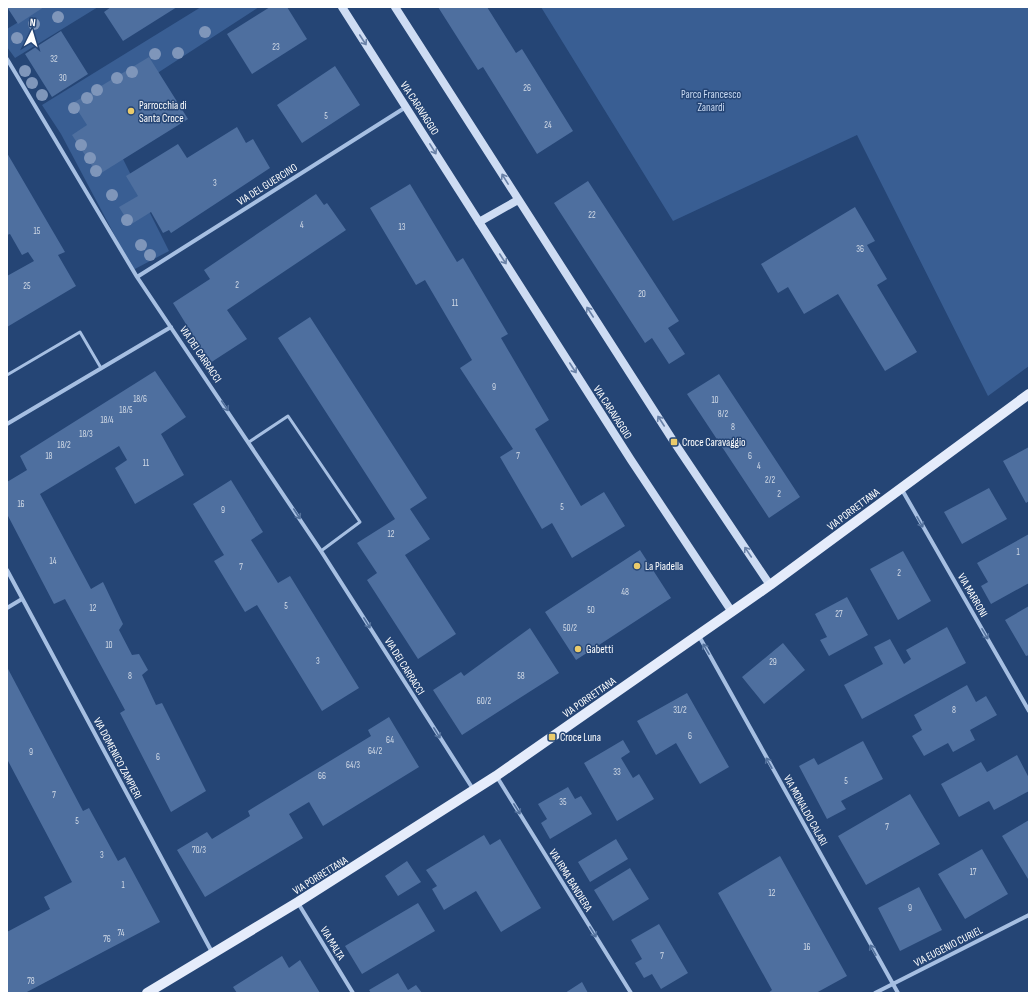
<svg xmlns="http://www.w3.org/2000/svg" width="1036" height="1000" font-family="'Sofia Sans Condensed',sans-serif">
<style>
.green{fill:#395e93}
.building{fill:#4e6f9f}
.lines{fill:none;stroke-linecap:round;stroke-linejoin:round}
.lane{stroke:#a6bfe2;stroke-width:3}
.street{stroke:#a6bfe2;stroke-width:4}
.secondary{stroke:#cedcf3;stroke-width:8}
.primary{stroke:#e5ecfb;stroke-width:10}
.tree{fill:#7f96ba}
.oneway{stroke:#6981a7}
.oneway2{stroke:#52709b}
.poi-dot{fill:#ebcb6b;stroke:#254575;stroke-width:1.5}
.labels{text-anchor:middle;stroke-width:3;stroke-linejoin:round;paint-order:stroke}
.number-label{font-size:9px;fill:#d3dbe7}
.park-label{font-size:11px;fill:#c8d9f2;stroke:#254575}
.poi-label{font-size:11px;fill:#fff;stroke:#254575;text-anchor:start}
.street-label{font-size:11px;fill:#fff;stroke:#254575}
</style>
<rect width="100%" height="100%" fill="#254575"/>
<path class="green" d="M43,7H98L15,58L7,47V29Z
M201,7H259L99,111L169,251L133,270L61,134L42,105Z
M541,7H1029V366L988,396L857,135L673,221Z"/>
<path class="building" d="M7,7H44L18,24Z
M111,7H177L123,41L104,12Z
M270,7H287L307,39L252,74L227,34Z
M438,7H487L516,53L522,49L573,131L537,154L483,67L478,70Z
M61,31L88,74L52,97L25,54Z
M149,57L188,119L98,175L72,135L87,125L73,103Z
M335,66L360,105L302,143L277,105Z
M237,127L246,143L253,139L270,168L171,233L169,230L163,233L151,212L130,225L119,207L138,196L126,176L178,144L187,158Z
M7,153L65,252L58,255L76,286L7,327V276L34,261L28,252L22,255L10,234L7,235Z
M588,181L679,321L668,328L685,354L669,364L652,338L645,343L554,203Z
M410,184L457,262L463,258L508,334L501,338L549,420L535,429L581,506L604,492L625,526L572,558L552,523L542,529L500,457L513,449L460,368L472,360L425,280L416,285L370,208Z
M316,194L324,205L327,203L346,230L227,310L247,339L210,363L173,303L210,279L204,270Z
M855,207L875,241L867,245L887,279L877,285L917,352L885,371L838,294L804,314L788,287L778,293L761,264Z
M310,317L427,498L410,509L430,539L405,555L456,634L418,659L367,580L377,573L357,543L395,519L278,338Z
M155,371L186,417L161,434L184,475L135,504L115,468L127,460L119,446L40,494L91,589L103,582L123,624L119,630L132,655L139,654L148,670L142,675L156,705L162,703L206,791L171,812L120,713L125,710L65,599L54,604L7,514V482L27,470L20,456Z
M719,374L800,497L769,518L687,394Z
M1029,447V501L1026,503L1003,461Z
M231,480L263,532L251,540L278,583L290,576L359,688L322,711L257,605L245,612L214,561L224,555L193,504Z
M989,488L1007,519L962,544L944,512Z
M1029,534V583L991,604L981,586L988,582L977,563Z
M640,550L671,598L576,660L545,612Z
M903,551L931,601L898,620L870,569Z
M847,597L868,635L829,656L820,640L827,637L815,614Z
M1029,606V655L1026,656L1005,620Z
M947,627L966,663L862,719L844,685L883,664L874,647L890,639L904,664L911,659L906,650Z
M530,628L559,673L462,735L433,690L461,672L464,676Z
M783,643L805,670L764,704L742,677Z
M7,667L83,811L89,808L118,861L125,857L160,922L25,993H7V932L50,909L44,897L72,882L7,759Z
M967,685L976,702L986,696L997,715L970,730L975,740L953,752L948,743L924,756L912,736L922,730L914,715Z
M687,693L729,767L700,784L676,743L656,755L637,721Z
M389,717L419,767L323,826L309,802L289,814L303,838L205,897L177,850L207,832L212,839L250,816L248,811L371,736L368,730Z
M623,740L630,752L621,758L633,778L639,774L654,799L617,821L584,763Z
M863,741L883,779L841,801L846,809L827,819L799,766L814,758L818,765Z
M1017,755L1029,778V791L994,810L989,801L959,817L941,784L981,762L987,772Z
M568,787L575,799L581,796L592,814L550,839L541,823L547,819L538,804Z
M910,794L940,844L866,885L838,836Z
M1029,820V878L1028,879L1002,836Z
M484,835L490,845L500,839L541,908L501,932L476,891L444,910L432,889L437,886L426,870Z
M616,839L628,859L590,882L578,862Z
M982,849L1008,894L965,919L938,874Z
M780,856L847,976L816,993H768L772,990L718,893Z
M407,861L421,882L398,896L385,876Z
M630,868L649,899L613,921L594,890Z
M919,887L942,930L900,951L878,908Z
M418,903L435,931L362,974L345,946Z
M659,924L688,973L661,989L652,974L644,978L635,963L642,959L631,940Z
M282,956L289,968L300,960L320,993H237L233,987Z
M398,973L408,990L416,985L422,993H371L369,990Z
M582,982L588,993H565Z"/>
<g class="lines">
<path class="lane" d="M7,375L80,332L101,368
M249,442L288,416L360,522L321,551"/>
<path class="street" d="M7,59L137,277L321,551L473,789
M137,277L406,107
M7,424L171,327
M901,488L1029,711
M7,570L213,954
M7,608L22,599
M699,636L898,993
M497,777L631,993
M298,903L353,993
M875,993L1029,915"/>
<path class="secondary" d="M342,7L631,460L732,612
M395,7L674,442L770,585
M479,222L518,200"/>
<path class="primary" d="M147,993L298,902L496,776L770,585L1029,394"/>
</g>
<g class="tree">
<circle cx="58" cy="17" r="6"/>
<circle cx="34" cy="24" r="6"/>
<circle cx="205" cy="32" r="6"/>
<circle cx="17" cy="38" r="6"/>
<circle cx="178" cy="53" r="6"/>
<circle cx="155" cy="54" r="6"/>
<circle cx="25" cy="71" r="6"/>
<circle cx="132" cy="72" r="6"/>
<circle cx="117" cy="78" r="6"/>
<circle cx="32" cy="83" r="6"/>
<circle cx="97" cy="90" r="6"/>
<circle cx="42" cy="95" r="6"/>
<circle cx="87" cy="98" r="6"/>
<circle cx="74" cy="108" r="6"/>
<circle cx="81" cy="145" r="6"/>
<circle cx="90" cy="158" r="6"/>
<circle cx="96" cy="171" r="6"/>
<circle cx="112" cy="195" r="6"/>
<circle cx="127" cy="220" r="6"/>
<circle cx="141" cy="245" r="6"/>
<circle cx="150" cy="255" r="6"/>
</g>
<defs><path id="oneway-shaft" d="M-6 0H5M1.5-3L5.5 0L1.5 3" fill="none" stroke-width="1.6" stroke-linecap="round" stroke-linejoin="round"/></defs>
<g class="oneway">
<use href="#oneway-shaft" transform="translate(363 40) rotate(57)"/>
<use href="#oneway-shaft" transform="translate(433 149) rotate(58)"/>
<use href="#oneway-shaft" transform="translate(505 179) rotate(-122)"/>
<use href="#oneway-shaft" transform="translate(503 259) rotate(57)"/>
<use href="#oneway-shaft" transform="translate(590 312) rotate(-123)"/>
<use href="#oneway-shaft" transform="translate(573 368) rotate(57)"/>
<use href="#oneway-shaft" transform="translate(661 421) rotate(-123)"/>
<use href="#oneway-shaft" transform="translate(748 552) rotate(-124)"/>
</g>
<g class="oneway2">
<use href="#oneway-shaft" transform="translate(225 406) rotate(56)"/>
<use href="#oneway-shaft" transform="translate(297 514) rotate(57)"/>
<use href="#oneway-shaft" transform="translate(920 522) rotate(60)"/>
<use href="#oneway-shaft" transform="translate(367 623) rotate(58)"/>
<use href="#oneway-shaft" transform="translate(985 634) rotate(60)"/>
<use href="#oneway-shaft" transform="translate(706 649) rotate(-120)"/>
<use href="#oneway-shaft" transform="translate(437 733) rotate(58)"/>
<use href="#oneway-shaft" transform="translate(769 763) rotate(-119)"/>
<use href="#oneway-shaft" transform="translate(517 809) rotate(58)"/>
<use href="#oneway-shaft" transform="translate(593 932) rotate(58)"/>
<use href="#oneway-shaft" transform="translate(873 950) rotate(-119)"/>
</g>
<g class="poi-dot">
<circle cx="131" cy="111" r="4"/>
<rect x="670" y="438" width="8" height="8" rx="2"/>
<circle cx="637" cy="566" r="4"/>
<circle cx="578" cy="649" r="4"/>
<rect x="548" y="733" width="8" height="8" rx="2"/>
</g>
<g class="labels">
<g class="number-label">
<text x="276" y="50">23</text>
<text x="54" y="62">32</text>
<text x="63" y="81">30</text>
<text x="527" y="91">26</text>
<text x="326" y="119">5</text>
<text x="548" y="128">24</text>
<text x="215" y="186">3</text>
<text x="592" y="218">22</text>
<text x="302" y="228">4</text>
<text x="402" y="230">13</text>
<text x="37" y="234">15</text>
<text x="860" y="252">36</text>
<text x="237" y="288">2</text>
<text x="27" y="289">25</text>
<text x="642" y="297">20</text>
<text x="455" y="306">11</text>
<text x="494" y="390">9</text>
<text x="140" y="402">18/6</text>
<text x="715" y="403">10</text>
<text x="126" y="413">18/5</text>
<text x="723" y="417">8/2</text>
<text x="107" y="423">18/4</text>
<text x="733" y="430">8</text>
<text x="86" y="437">18/3</text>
<text x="64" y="448">18/2</text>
<text x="49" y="459">18</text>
<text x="518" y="459">7</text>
<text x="750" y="459">6</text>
<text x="146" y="466">11</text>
<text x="759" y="469">4</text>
<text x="770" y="483">2/2</text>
<text x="779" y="497">2</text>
<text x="21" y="507">16</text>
<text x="562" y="510">5</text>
<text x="223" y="513">9</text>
<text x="391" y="537">12</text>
<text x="1018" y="555">1</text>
<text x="53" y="564">14</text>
<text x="241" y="570">7</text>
<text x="899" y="576">2</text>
<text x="625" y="595">48</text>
<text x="286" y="609">5</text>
<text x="93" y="611">12</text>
<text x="591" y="613">50</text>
<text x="839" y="617">27</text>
<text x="570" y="631">50/2</text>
<text x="109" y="648">10</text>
<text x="318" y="664">3</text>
<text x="773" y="665">29</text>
<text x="130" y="679">8</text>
<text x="521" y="679">58</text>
<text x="484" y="704">60/2</text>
<text x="680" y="713">31/2</text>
<text x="954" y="713">8</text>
<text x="690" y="739">6</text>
<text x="390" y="743">64</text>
<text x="375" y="754">64/2</text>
<text x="31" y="755">9</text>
<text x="158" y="760">6</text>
<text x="353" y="768">64/3</text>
<text x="617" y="775">33</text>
<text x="322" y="779">66</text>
<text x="846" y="784">5</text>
<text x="54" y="798">7</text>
<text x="563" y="805">35</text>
<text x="77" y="824">5</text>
<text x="887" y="830">7</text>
<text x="199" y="853">70/3</text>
<text x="102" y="858">3</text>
<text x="973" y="875">17</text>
<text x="123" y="888">1</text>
<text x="772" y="896">12</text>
<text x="910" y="911">9</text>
<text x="121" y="936">74</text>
<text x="107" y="942">76</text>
<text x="807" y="950">16</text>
<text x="662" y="959">7</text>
<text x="31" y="984">78</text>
</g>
<g class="park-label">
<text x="711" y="98">Parco Francesco<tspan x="711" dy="13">Zanardi</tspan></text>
</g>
<g class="poi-label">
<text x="139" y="109">Parrocchia di<tspan x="139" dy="13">Santa Croce</tspan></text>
<text x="682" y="446">Croce Caravaggio</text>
<text x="645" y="570">La Piadella</text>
<text x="586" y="653">Gabetti</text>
<text x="560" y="741">Croce Luna</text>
</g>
<g class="street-label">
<text transform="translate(420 108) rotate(57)" y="4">VIA CARAVAGGIO</text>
<text transform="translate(267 184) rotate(-32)" y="4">VIA DEL GUERCINO</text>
<text transform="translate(201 354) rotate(56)" y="4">VIA DEI CARRACCI</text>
<text transform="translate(613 412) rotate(57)" y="4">VIA CARAVAGGIO</text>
<text transform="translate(853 509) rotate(-37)" y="4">VIA PORRETTANA</text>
<text transform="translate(973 595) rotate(60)" y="4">VIA MARRONI</text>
<text transform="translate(405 666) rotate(58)" y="4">VIA DEI CARRACCI</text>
<text transform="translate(589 697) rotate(-35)" y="4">VIA PORRETTANA</text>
<text transform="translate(118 758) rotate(62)" y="4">VIA DOMENICO ZAMPIERI</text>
<text transform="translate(806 810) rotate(61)" y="4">VIA MONALDO CALARI</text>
<text transform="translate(320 875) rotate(-32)" y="4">VIA PORRETTANA</text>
<text transform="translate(571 880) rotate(58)" y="4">VIA IRMA BANDIERA</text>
<text transform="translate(333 943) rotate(59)" y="4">VIA MALTA</text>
<text transform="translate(948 946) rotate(-27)" y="4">VIA EUGENIO CURIEL</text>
</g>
</g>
<rect width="1036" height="1000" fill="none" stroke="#ffffff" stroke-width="16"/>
<g transform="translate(32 32) rotate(5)" stroke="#254575" stroke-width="3" paint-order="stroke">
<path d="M0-3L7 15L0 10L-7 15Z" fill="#ffffff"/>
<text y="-6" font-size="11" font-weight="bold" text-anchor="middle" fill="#ffffff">N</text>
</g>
</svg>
